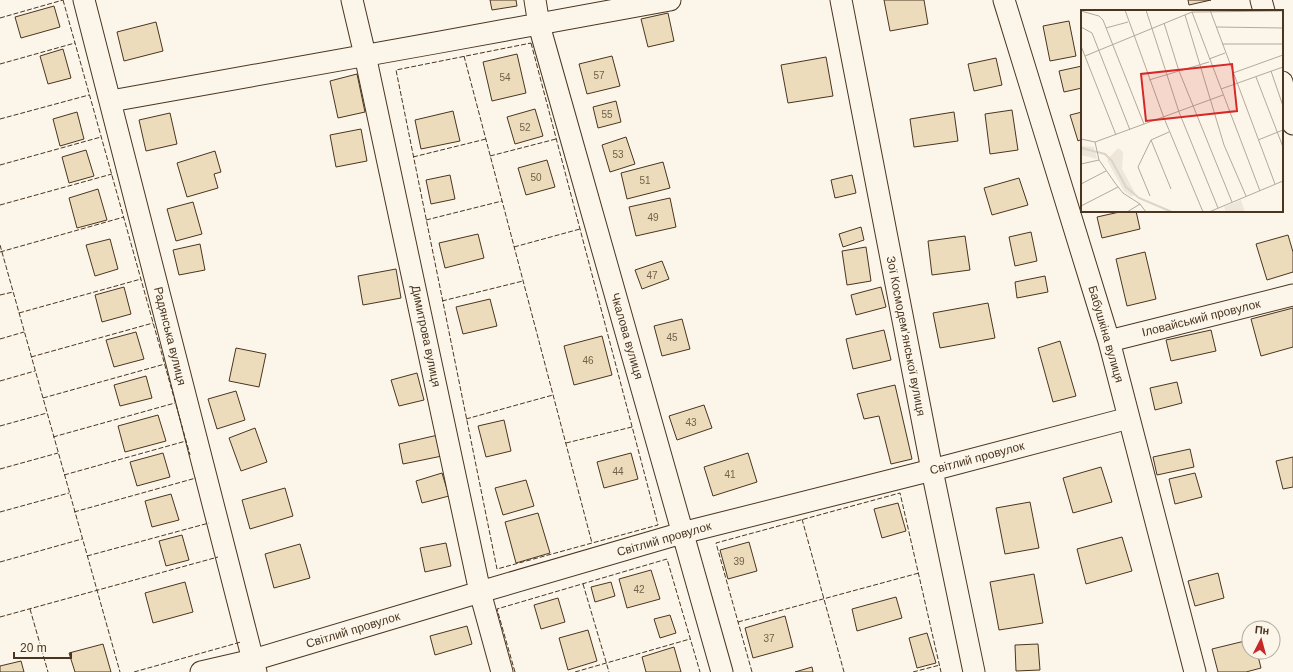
<svg xmlns="http://www.w3.org/2000/svg" width="1293" height="672" font-family="Helvetica,sans-serif">
<style>
.building{fill:#ecdcbc;stroke:#4a3520}
.lines{fill:none;stroke-linecap:round;stroke-linejoin:round}
.minor-casing{stroke:#4a3520;stroke-width:23}
.minor{stroke:#fbf6e9;stroke-width:21}
.fence{stroke:#4a3520;stroke-width:1;stroke-dasharray:5 2;stroke-linecap:butt}
.labels{text-anchor:middle;stroke-width:3;stroke-linejoin:round;paint-order:stroke}
.number-label{font-size:10px;fill:#725f47}
.street-label{font-size:12px;fill:#4a3520;stroke:#fbf6e9}
.inset-river{fill:none;stroke:#dcd4c6;stroke-width:2}
.inset-road{fill:none;stroke:#b4a999;stroke-width:1}
.view{fill:#d62828;fill-opacity:0.15;stroke:#d62828;stroke-width:2}
.inset-edge{fill:none;stroke:#4a3520;stroke-width:2}
</style>
<rect width="100%" height="100%" fill="#fbf6e9"/>
<path class="building" d="M490,0H516L517,6L492,10Z
M884,0H924L928,24L890,31Z
M1188,0H1211L1189,5Z
M54,6L60,27L21,38L15,17Z
M668,13L674,41L648,47L641,19Z
M1069,21L1076,56L1050,61L1043,26Z
M156,22L163,51L124,61L117,32Z
M63,49L71,78L48,84L40,56Z
M517,54L526,93L492,101L483,62Z
M612,56L620,86L587,94L579,64Z
M826,57L833,96L788,103L781,65Z
M996,58L1002,85L974,91L968,64Z
M1082,66V88L1064,92L1059,71Z
M357,74L365,112L338,118L330,81Z
M616,101L621,122L598,128L593,107Z
M535,109L543,136L515,144L507,117Z
M1012,110L1018,150L990,154L985,114Z
M453,111L460,141L421,149L415,120Z
M77,112L84,139L60,146L53,119Z
M954,112L958,141L914,147L910,119Z
M1082,112V139L1078,141L1070,115Z
M170,113L177,144L146,151L139,120Z
M361,129L367,161L336,167L330,135Z
M626,137L635,164L610,172L602,145Z
M86,150L94,176L69,183L62,157Z
M215,151L221,172L214,174L218,188L187,197L177,163Z
M547,160L555,187L526,195L518,168Z
M663,162L670,188L627,199L621,173Z
M450,175L455,199L431,204L426,180Z
M852,175L856,193L835,198L831,180Z
M1019,178L1028,205L992,215L984,188Z
M98,189L107,220L77,228L69,198Z
M670,198L676,227L636,236L629,207Z
M193,202L202,234L176,241L167,209Z
M1124,211H1136L1140,229L1102,238L1097,217Z
M861,227L864,240L843,247L839,234Z
M1031,232L1037,261L1015,266L1009,237Z
M478,234L484,258L445,268L439,243Z
M1288,235L1293,252V272L1267,280L1256,244Z
M965,236L970,270L932,275L928,241Z
M110,239L118,269L95,276L86,245Z
M200,244L205,270L179,275L173,250Z
M866,247L871,281L847,285L842,251Z
M1145,252L1156,299L1127,306L1116,259Z
M662,261L669,279L642,289L635,270Z
M396,269L401,298L363,305L358,276Z
M1045,276L1048,292L1017,298L1015,282Z
M124,287L131,314L102,322L95,295Z
M881,287L886,307L856,315L851,295Z
M490,299L497,326L463,334L456,307Z
M988,303L995,338L940,348L933,313Z
M1293,308V347L1261,356L1251,319Z
M682,319L690,349L662,356L654,326Z
M884,330L891,360L853,369L846,339Z
M1211,330L1216,351L1171,361L1166,340Z
M136,332L144,359L114,367L106,340Z
M602,336L612,375L574,385L564,346Z
M1060,341L1076,396L1053,402L1038,348Z
M236,348L266,354L259,387L229,381Z
M417,373L424,400L399,406L391,380Z
M146,376L152,398L120,406L114,385Z
M1177,382L1182,403L1155,410L1150,388Z
M895,385L912,459L891,464L879,416L864,419L857,394Z
M236,391L245,420L217,429L208,399Z
M704,405L712,428L677,440L669,416Z
M158,415L166,441L125,452L118,426Z
M504,420L511,451L486,457L478,426Z
M255,428L267,462L241,471L229,438Z
M438,435L442,456L403,464L399,444Z
M1190,449L1194,467L1157,475L1153,457Z
M163,453L170,477L137,486L130,462Z
M631,453L638,479L604,488L597,462Z
M748,453L757,482L713,496L704,467Z
M1293,457V487L1283,489L1276,461Z
M1101,467L1112,502L1073,513L1063,478Z
M442,473L449,496L422,503L416,481Z
M1195,473L1202,497L1175,504L1169,479Z
M526,480L534,506L503,515L495,488Z
M285,488L293,516L250,529L242,500Z
M171,494L179,520L152,527L145,501Z
M1030,502L1039,548L1005,554L996,508Z
M898,503L906,531L882,538L874,509Z
M538,513L550,553L516,563L505,522Z
M182,535L189,560L166,566L159,541Z
M1122,537L1132,571L1086,584L1077,549Z
M749,542L757,571L728,579L720,550Z
M446,543L451,566L425,572L420,548Z
M300,544L310,578L274,588L265,554Z
M651,570L660,599L627,608L619,579Z
M1218,573L1224,598L1195,606L1188,581Z
M1034,574L1043,623L999,630L990,582Z
M185,582L193,612L153,623L145,593Z
M611,582L615,596L595,602L591,587Z
M896,597L902,618L857,631L852,609Z
M558,598L565,622L541,629L534,605Z
M670,615L676,633L660,638L654,619Z
M785,616L793,647L753,658L745,628Z
M467,626L472,644L435,655L430,636Z
M588,630L597,661L568,670L559,638Z
M927,633L936,663L917,668L909,638Z
M1249,640V652H1257L1261,668L1246,672H1218L1212,649Z
M103,644L111,672H75L69,653Z
M1038,644L1040,670L1016,671L1015,645Z
M674,647L681,672H646L642,657Z
M21,661L24,672H0V666Z
M812,667L813,672H795Z"/>
<g class="lines">
<defs>
<path id="minor" d="M84,0L256,672
M352,0L365,55L480,592L502,672
M535,0L539,25L722,672
M841,0L932,470L974,672
M1004,0L1109,341L1195,672
M1261,0L1264,11
M1282,82L1293,124
M111,101C297,67 484,35 670,0
M1109,341L1293,295
M201,672L253,660L480,592L682,533L932,470L1129,418"/>
</defs>
<use href="#minor" class="minor-casing"/>
<use href="#minor" class="minor"/>
<path class="fence" d="M63,0L190,455
M0,18L63,0
M531,43L658,525L497,569L396,70Z
M464,56L592,543
M0,64L75,43
M0,119L89,95
M490,156L556,139
M413,157L486,139
M0,165L101,137
M0,205L112,174
M426,220L502,201
M0,245L120,672
M514,247L580,229
M0,252L124,217
M0,295L13,292
M442,301L523,281
M19,313L141,279
M0,339L24,332
M31,357L153,323
M0,381L35,371
M43,398L165,364
M466,419L553,395
M0,426L47,413
M53,437L175,403
M566,443L632,427
M0,469L58,453
M64,475L186,441
M0,512L69,493
M74,512L196,478
M802,519L844,672
M87,556L209,523
M0,562L82,539
M583,584L609,672
M30,609L48,672
M0,617L218,557
M738,622L919,573
M134,672L241,642
M515,672L497,609L667,559L700,672
M575,672L690,639
M752,672L716,543L900,493L941,672
M913,672L940,665"/>
</g>
<g class="labels">
<g class="number-label">
<text x="599" y="79">57</text>
<text x="505" y="81">54</text>
<text x="607" y="118">55</text>
<text x="525" y="131">52</text>
<text x="618" y="158">53</text>
<text x="536" y="181">50</text>
<text x="645" y="184">51</text>
<text x="653" y="221">49</text>
<text x="652" y="279">47</text>
<text x="672" y="341">45</text>
<text x="588" y="364">46</text>
<text x="691" y="426">43</text>
<text x="618" y="475">44</text>
<text x="730" y="478">41</text>
<text x="739" y="565">39</text>
<text x="639" y="593">42</text>
<text x="769" y="642">37</text>
</g>
<g class="street-label">
<text transform="translate(1201 318) rotate(-14)" y="4">Іловайський провулок</text>
<text transform="translate(1106 334) rotate(74)" y="4">Бабушкіна вулиця</text>
<text transform="translate(170 336) rotate(76)" y="4">Радянська вулиця</text>
<text transform="translate(426 336) rotate(78)" y="4">Димитрова вулиця</text>
<text transform="translate(627 336) rotate(74)" y="4">Чкалова вулиця</text>
<text transform="translate(906 336) rotate(79)" y="4">Зої Космодем’янської вулиця</text>
<text transform="translate(977 458) rotate(-15)" y="4">Світлий провулок</text>
<text transform="translate(664 539) rotate(-16)" y="4">Світлий провулок</text>
<text transform="translate(353 630) rotate(-17)" y="4">Світлий провулок</text>
</g>
</g>
<g transform="translate(1081 10)">
<rect width="202" height="202" fill="#fbf6e9"/>
<path d="M0,136L13,137L16,149L0,145ZM37,138L42,142L41,159L55,185L50,186L43,181L26,150ZM160,190L164,202H145L143,197Z" fill="#ede6d9"/>
<path class="inset-river" d="M0,138L24,144L31,151L45,177L58,188L91,202"/>
<path class="inset-road" d="M44,0L83,108L122,202M65,0L98,102L137,198M129,0L194,174M0,1L18,6L22,10L63,114M111,2L179,181M104,5L143,135L165,186M83,13L98,61L151,192M0,17L11,23L49,120M135,17L202,18M25,18L47,12M141,34H202M0,36L35,125M4,46L111,2L202,1M128,49L144,43M190,61L202,96M152,63L202,45M175,67L202,137M68,70L128,52M140,79L202,57M88,122L70,130L90,179M0,129L14,132L142,85M177,130L202,120M14,132L18,150L34,173L42,183L59,194L65,202M0,154L18,150M0,174L25,161M69,186L57,157L70,130M0,196L37,177M46,202L59,194M128,202L202,171"/>
<path class="view" d="M151,54L156,101L65,111L60,64Z"/>
<rect width="202" height="202" class="inset-edge"/>
</g>
<g transform="translate(1261 640) rotate(6)"><circle r="19" fill="#fbf6e9" stroke="#b4a999"/>
<path d="M0-3L7 15L0 10L-7 15Z" fill="#c62828"/>
<text y="-6" font-size="11" font-weight="bold" text-anchor="middle" fill="#4a3520">Пн</text>
</g>
<path d="M14 652v6h57v-6" fill="none" stroke="#4a3520" stroke-width="2"/>
<text x="20" y="652" font-size="12" fill="#4a3520" stroke="#fbf6e9" stroke-width="3" paint-order="stroke">20 m</text>
</svg>
